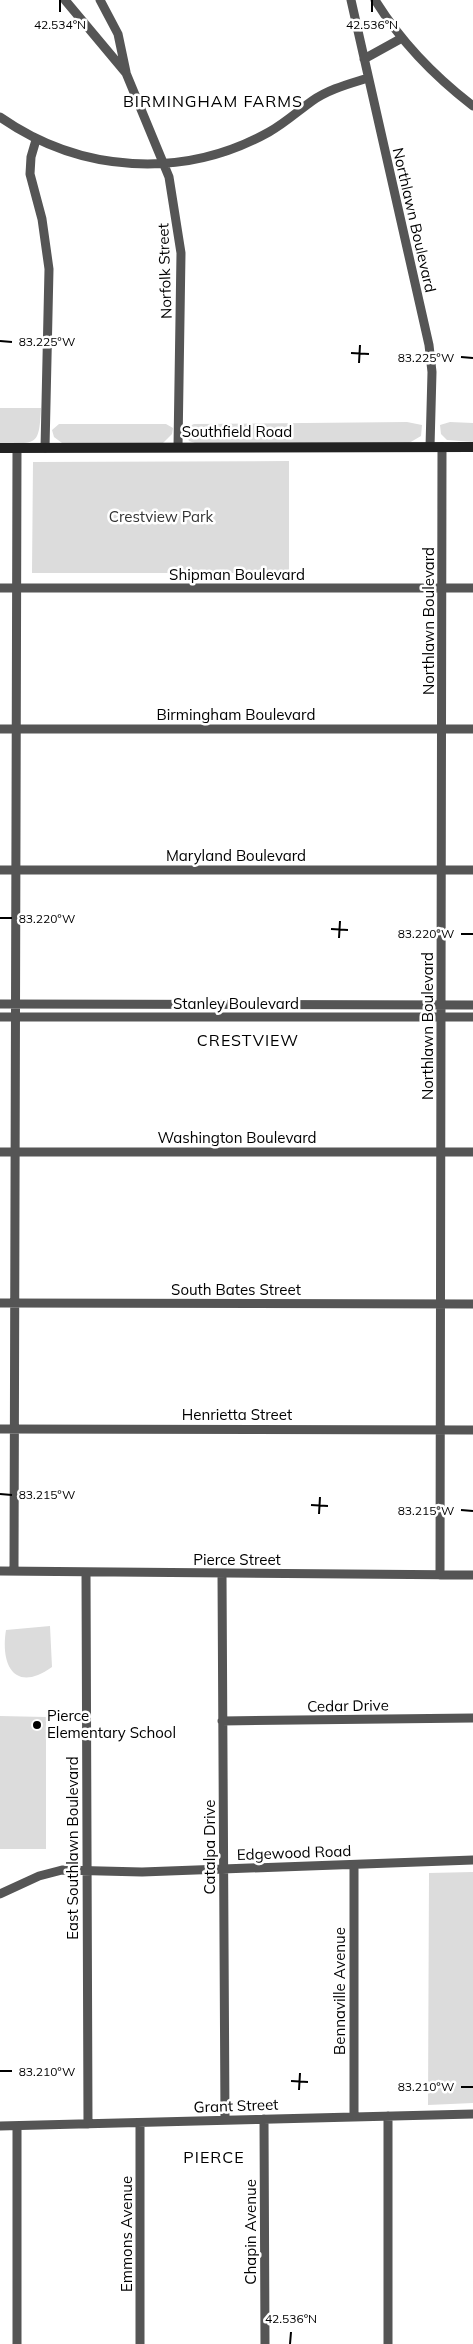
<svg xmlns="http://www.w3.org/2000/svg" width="473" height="2344" font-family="Mulish,sans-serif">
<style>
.green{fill:#dcdcdc}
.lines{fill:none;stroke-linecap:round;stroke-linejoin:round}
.street{stroke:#555;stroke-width:9}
.secondary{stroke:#222;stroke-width:10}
.ticks{fill:none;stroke:#000;stroke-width:2}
.poi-dot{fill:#000;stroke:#fff;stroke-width:2}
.labels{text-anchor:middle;stroke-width:5;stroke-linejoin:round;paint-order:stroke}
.street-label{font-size:15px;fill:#000;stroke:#fff}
.park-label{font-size:15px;fill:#333;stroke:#fff}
.poi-label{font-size:15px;fill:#000;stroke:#fff;text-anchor:start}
.neighbourhood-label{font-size:16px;letter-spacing:1px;fill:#000;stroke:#fff}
.ticks-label{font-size:12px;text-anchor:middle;fill:#000;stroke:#fff;stroke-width:5;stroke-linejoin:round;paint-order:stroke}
</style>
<rect width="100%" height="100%" fill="#fff"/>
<path class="green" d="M0,408H41C39,447 37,443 0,443Z
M407,422L422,425L421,436L409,443H195L189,441L184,431L185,428L194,424Z
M450,422L473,423V442L447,440L441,434L440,425Z
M59,424H166L173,428L172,434L163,443H62L54,437L52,430Z
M289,461V573H32L33,462Z
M50,1626L52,1667C16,1693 0,1667 6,1630Z
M0,1716L46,1717V1849H0Z
M473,1872V2103L428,2105L429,1873Z"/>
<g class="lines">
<path class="street" d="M65,0L126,73L169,177L181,253L178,447
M100,0L118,34L126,72
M351,0L429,345L432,372L430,447
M375,0C401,42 434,76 473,106
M364,59L402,38
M0,117C80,173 183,180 269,132C285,123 298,111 312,101C329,89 349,84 368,78
M36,140L31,157L30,174L42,219L49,269L45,448
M0,588H473
M0,729H473
M0,870H473
M0,1004L473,1005
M0,1017H473
M0,1152H473
M0,1303L473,1304
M0,1429L473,1430
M0,1571L473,1575
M14,1571L17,448
M86,1572L88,2124
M222,1574L225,2120
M440,1575L442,447
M222,1721L473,1718
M0,1894L39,1876L62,1870L142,1872L473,1860
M388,2116V2344
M354,2117V1865
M264,2119L265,2344
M140,2123V2344
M0,2126L473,2114
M17,2344V2126"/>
<path class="secondary" d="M0,448L473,447"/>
</g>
<path class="ticks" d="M60,12V0M372,12V0M0,341L12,342M351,353L369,354M461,357L473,358M359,363L360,345M0,918H12M331,929L348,930M461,934H473M339,938L340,921M0,1494L12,1495M311,1505L328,1506M461,1510L473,1511M319,1514L320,1497M0,2071H12M291,2081L308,2082M461,2087H473M299,2090L300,2073M290,2344L291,2332"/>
<circle class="poi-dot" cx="37" cy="1725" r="5"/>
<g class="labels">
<g class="street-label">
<text transform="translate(414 220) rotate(77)" y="5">Northlawn Boulevard</text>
<text transform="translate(165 271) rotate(-92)" y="5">Norfolk Street</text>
<text x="237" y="437">Southfield Road</text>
<text x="237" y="580">Shipman Boulevard</text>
<text transform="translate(429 621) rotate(-90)" y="5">Northlawn Boulevard</text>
<text x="236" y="720">Birmingham Boulevard</text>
<text x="236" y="861">Maryland Boulevard</text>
<text x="236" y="1009">Stanley Boulevard</text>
<text transform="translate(428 1026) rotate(-90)" y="5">Northlawn Boulevard</text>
<text x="237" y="1143">Washington Boulevard</text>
<text x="236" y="1295">South Bates Street</text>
<text x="237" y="1420">Henrietta Street</text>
<text x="237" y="1565">Pierce Street</text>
<text transform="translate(348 1706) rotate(-1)" y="5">Cedar Drive</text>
<text transform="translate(210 1847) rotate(-90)" y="5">Catalpa Drive</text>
<text transform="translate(73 1848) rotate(-90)" y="5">East Southlawn Boulevard</text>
<text transform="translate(294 1853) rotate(-2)" y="5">Edgewood Road</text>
<text transform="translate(340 1991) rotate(-90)" y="5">Bennaville Avenue</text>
<text transform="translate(236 2106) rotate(-2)" y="5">Grant Street</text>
<text transform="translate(251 2232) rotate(-90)" y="5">Chapin Avenue</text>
<text transform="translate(127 2234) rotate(-90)" y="5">Emmons Avenue</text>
</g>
<g class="park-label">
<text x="161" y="522">Crestview Park</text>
</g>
<g class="poi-label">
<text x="47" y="1721">Pierce<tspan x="47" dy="17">Elementary School</tspan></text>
</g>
<g class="neighbourhood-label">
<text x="213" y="107">BIRMINGHAM FARMS</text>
<text x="248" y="1046">CRESTVIEW</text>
<text x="214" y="2163">PIERCE</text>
</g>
</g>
<g class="ticks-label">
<text x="60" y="29">42.534°N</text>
<text x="372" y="29">42.536°N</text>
<text x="47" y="346">83.225°W</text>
<text x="426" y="362">83.225°W</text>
<text x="47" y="923">83.220°W</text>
<text x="426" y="938">83.220°W</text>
<text x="47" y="1499">83.215°W</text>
<text x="426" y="1515">83.215°W</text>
<text x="47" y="2076">83.210°W</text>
<text x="426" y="2091">83.210°W</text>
<text x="291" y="2323">42.536°N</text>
</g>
</svg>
